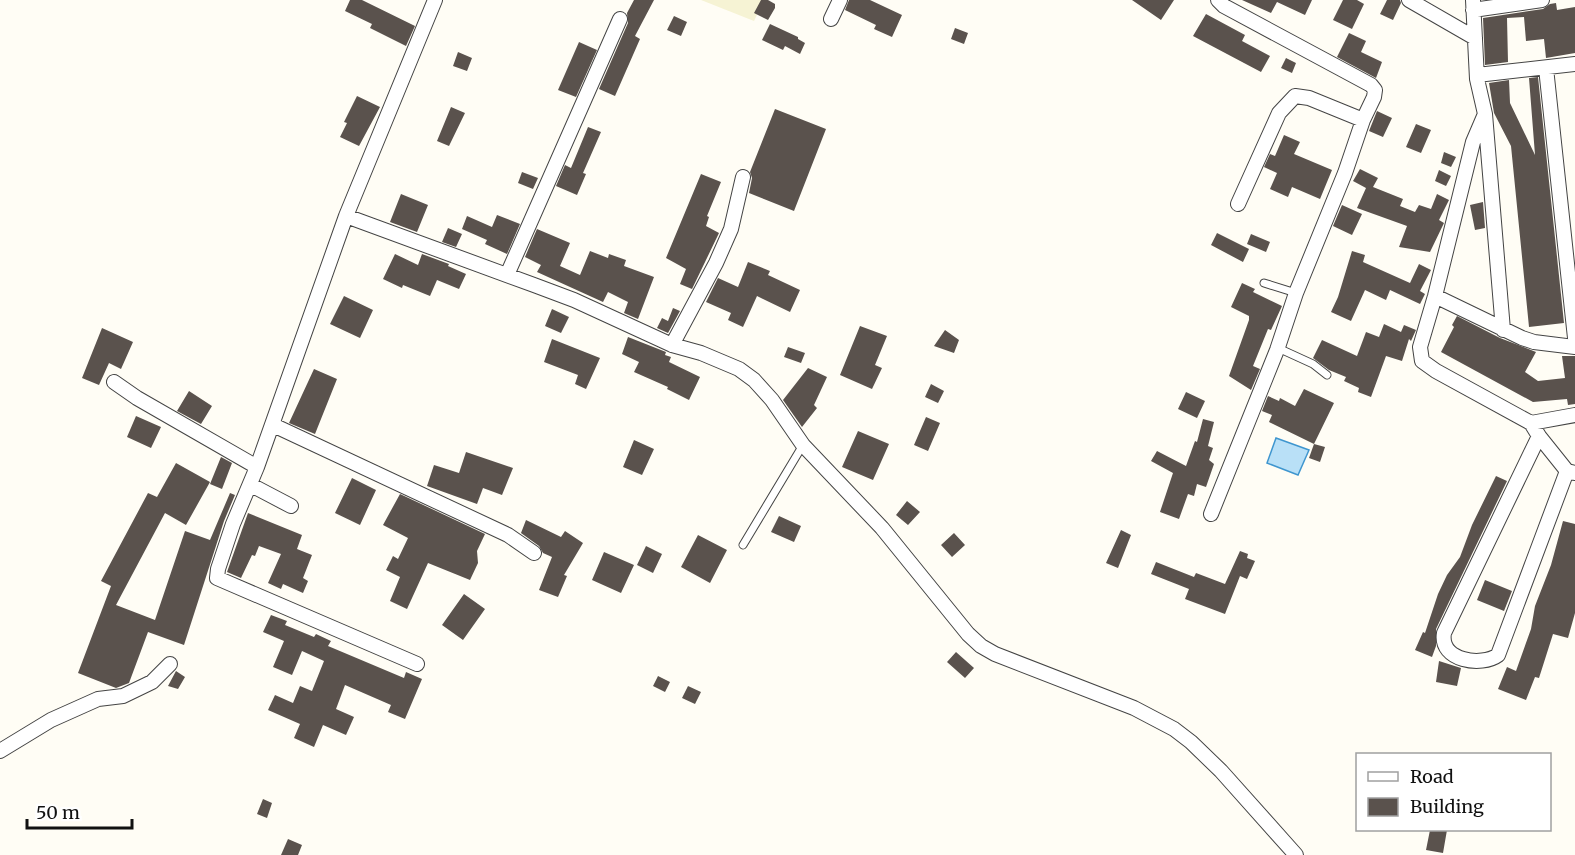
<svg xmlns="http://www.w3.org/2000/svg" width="1575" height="855" font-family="Merriweather,serif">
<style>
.farmland{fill:#f6f3d4}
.water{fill:#b9e0f7;stroke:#3f96cf;stroke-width:1.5}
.building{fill:#5a524d}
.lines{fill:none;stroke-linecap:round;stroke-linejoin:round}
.lane-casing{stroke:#444;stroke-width:9}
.street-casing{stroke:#444;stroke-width:16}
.lane{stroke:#fff;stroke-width:7}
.street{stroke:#fff;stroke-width:14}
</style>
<rect width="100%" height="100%" fill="#fffdf5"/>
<path class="farmland" d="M701,0H764L754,21Z"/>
<path class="water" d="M1276,438L1309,450L1298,475L1267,463Z"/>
<path class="building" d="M350,0H362L415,26L406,46L370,28L372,24L345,11Z
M634,0H654L635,36L640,39L615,96L599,89L628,23L627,13Z
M761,0H768L775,4V8L768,20L754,13Z
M849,0H870L902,15L892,37L874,29L876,25L845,10Z
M1132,0H1174L1161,20Z
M1242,0H1312L1305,15L1277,2L1271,13Z
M1343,0H1357L1364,4L1352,29L1333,20Z
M1387,0H1400L1401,3L1393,20L1380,14Z
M1556,3L1557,10L1575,7V53L1546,58L1544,39L1526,41L1524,17L1507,18L1508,62L1485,65L1483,18L1543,9L1550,4Z
M1206,14L1245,35L1242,41L1270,56L1261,72L1193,36Z
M674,16L687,22L681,36L667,30Z
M770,24L798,37V39L805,43L800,54L785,46L783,50L762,40Z
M955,28L968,33L964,44L951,39Z
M1349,33L1366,41L1361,52L1382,62L1376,78L1337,57Z
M579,42L597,50L576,97L558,90Z
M458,52L472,58L467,71L453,66Z
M1286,58L1296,63L1292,73L1281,68Z
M1538,77L1564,323L1529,327L1511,146L1494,113L1489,83L1509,80L1510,103L1535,155L1529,78Z
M357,96L380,107L359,146L340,137L347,123L344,122Z
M451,107L465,113L449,146L437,141Z
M775,109L826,129L794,211L749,193L752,178L750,172Z
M1377,111L1392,118L1383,137L1369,131Z
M1416,124L1431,130L1421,153L1406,147Z
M588,127L601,132L583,173L586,174L577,195L556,186L565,165L571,168Z
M1284,135L1300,142L1294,154L1332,170L1320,199L1292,187L1288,197L1270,189L1277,173L1264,167L1270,154L1275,156Z
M1444,152L1456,157L1451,167L1441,163Z
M1360,169L1378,178L1373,187L1403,199L1400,206L1415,212L1419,205L1431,209L1437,194L1449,200L1439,220L1444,223L1430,252L1399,247L1407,226L1357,208L1366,188L1353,181Z
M1439,170L1451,176L1446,186L1435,181Z
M522,172L538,178L533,189L518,183Z
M701,174L721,182L707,216L709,217L706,226L719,233L692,289L680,284L686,269L666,258Z
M401,194L428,205L417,232L390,222Z
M1483,202L1485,228L1475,230L1470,205Z
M1342,205L1362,214L1352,235L1333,226Z
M497,215L520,224L507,254L485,244L487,240L462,229L467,216L492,227Z
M448,228L462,234L456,247L442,242Z
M537,229L570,243L560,266L580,275L590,251L608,258L609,254L626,260L624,266L654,277L638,319L624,313L628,302L608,292L603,302L537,272L541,265L525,257Z
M1217,233L1249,249L1243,262L1211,245Z
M1251,234L1270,242L1266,252L1247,244Z
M1352,251L1365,255L1363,262L1410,283L1419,264L1431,270L1420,291L1425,294L1420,304L1390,290L1386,300L1365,290L1351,321L1331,312L1338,297Z
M395,254L418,265L422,254L449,264L448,266L466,274L459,289L437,280L430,296L403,285L402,288L383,279Z
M748,262L770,271L768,275L800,290L790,312L757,296L743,327L728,320L731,313L706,302L718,278L738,287Z
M1242,283L1255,289L1253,292L1282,306L1271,330L1268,329L1253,366L1260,369L1251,390L1229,376L1249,320V316L1231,307Z
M344,296L373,310L360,338L330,324Z
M673,308L680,311L668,333L657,328L662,318L668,321Z
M552,309L569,317L561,333L545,326Z
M1457,316L1500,338L1536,352L1525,372L1538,381L1565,378L1562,356H1575V404L1568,405L1567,399L1533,402L1441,352L1454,327L1452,325Z
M1384,324L1401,332L1404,325L1416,330L1411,341L1409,339L1402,361L1386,356L1371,397L1358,392L1359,388L1344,381L1346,377L1329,370L1313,358L1322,340L1357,356L1366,332L1379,337Z
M860,326L887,336L875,365L882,368L872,389L840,375Z
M102,328L133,342L121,369L109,363L99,385L82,378Z
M945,330L959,340L954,353L934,346Z
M628,337L666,352L665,355L671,357L669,362L700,377L689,400L667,389L668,387L634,372L639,362L622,354Z
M552,339L600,358L586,389L575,384L578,375L544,362Z
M788,347L805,353L801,363L784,357Z
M808,368L827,377L814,405L817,408L802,427L783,400Z
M314,369L337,379L315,434L289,423Z
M931,384L944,391L938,403L925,397Z
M1304,389L1334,403L1314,444L1269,422L1272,415L1262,411L1268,396L1279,401L1280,398L1295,406Z
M189,391L212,406L201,424L177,411Z
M1186,392L1205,401L1197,418L1178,409Z
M136,416L161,427L151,448L127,437Z
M926,417L940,423L928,451L914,445Z
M1203,419L1214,422L1208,446L1213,448L1209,460L1214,464L1206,487L1197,484L1194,496L1188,494L1179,519L1160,512L1173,473L1151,461L1157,451L1186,466L1195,441L1197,442Z
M858,431L889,444L873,480L842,467Z
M634,440L654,449L642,475L623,467Z
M1314,444L1325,447L1320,462L1309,458Z
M466,452L513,468L502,495L483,488L477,504L427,486L434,465L459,473Z
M221,457L232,463L222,489L210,484Z
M176,463L210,482L186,525L165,513L116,605L155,620L185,531L210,540L230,493L235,495L224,521L184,645L148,632L129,683L116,688L78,673L111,586L101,581L148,493L157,497Z
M1496,476L1507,481L1436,629V646L1432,657L1415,650L1423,632L1425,633L1438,594L1447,575L1460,557L1472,525Z
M352,478L376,490L360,525L335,513Z
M400,494L485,534L477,551L478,563L470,580L428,563L407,609L390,601L400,577L386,570L393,556L398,559L408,538L383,525Z
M907,501L920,512L908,525L896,515Z
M248,513L302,535L297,549L312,555L303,578L308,581L303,593L283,584L281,589L268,583L281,554L259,546L255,556L252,555L241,578L227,572Z
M779,516L801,526L794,542L771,532Z
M526,520L561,537L565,531L583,543L564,575L567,576L558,597L539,590L552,557L543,553L539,546L521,533Z
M1563,521L1575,524V613L1568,638L1553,634L1539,678L1535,677L1526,700L1498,689L1507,667L1516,671L1531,629L1535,606L1551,565Z
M1121,530L1131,535L1118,568L1106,563Z
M954,533L965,545L952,557L941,545Z
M698,535L727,550L710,583L681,567Z
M646,546L662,554L653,573L637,565Z
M1240,551L1248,554L1247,558L1255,561L1247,579L1240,576L1225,614L1185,599L1189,589L1151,574L1156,562L1194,577L1196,573L1225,584Z
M604,552L634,565L621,593L592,580Z
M1485,580L1512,591L1504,611L1477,600Z
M464,594L485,609L463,640L442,625Z
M271,615L287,621L285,625L314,637L316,634L331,641L328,646L404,678L406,672L422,679L405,719L388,712L391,705L345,685L336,709L354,717L346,735L323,725L314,747L294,738L300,724L268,710L275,695L293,703L300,686L312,691L324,661L302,651L292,675L273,667L284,641L263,632Z
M956,652L974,668L965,678L947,662Z
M1439,661L1461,668L1457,686L1436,682Z
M176,671L185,677L178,689L168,686Z
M658,676L670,682L665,692L653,686Z
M688,686L701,692L695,704L682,698Z
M263,799L272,803L267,818L257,814Z
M1430,830H1447L1443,853L1426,850Z
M288,839L302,845L298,855H281Z"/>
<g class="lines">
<defs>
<path id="lane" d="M1264,283L1296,293
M1278,348L1313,364L1327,375
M743,545L803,445"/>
<path id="street" d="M1409,0L1475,38
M1473,0L1477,79L1485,114L1503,330
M1473,10L1542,0
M831,19L840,0
M1546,68L1575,338
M1477,75L1575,64
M1485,114L1473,142L1435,296L1420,347L1422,361L1436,371L1531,423L1575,415
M1238,204L1279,113L1295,96L1309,98L1363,120
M346,216L534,285L574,300L672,345L701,353L739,369L754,380L772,400L803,445L882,528L968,634L981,646L995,654L1134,708L1174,729L1191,742L1221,771L1296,855
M507,275L620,19
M1435,296L1522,338L1534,342L1575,347
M672,345L716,263L731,229L743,177
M114,382L137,398L257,467
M1531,423L1539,436L1444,633C1439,661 1482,667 1498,655L1567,471
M273,425L508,535L534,553
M1539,436L1567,471L1575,473
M251,485L291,506
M1211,514L1277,350L1296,293L1345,173L1363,120L1374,97L1375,90L1371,85L1224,6L1218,0
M417,664L217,578L218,569L233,524L257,467L346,216L435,0
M0,751L51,720L98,699L123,696L152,682L170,664"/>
</defs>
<use href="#lane" class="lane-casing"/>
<use href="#street" class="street-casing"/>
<use href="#lane" class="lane"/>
<use href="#street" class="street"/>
</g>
<rect x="1356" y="753" width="195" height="78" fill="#ffffff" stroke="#a0a0a0" stroke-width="1.5"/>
<rect x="1368" y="772" width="30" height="9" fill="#ffffff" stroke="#a0a0a0" stroke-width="1.5"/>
<text x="1410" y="783" font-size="18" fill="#111111">Road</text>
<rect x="1368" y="798" width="30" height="18" fill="#5a524d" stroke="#a0a0a0" stroke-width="1.5"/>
<text x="1410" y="813" font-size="18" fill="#111111">Building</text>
<path d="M27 819v9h105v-9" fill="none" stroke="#111111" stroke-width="3"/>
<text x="36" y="819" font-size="18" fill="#111111" stroke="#ffffff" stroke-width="4.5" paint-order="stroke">50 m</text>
</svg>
